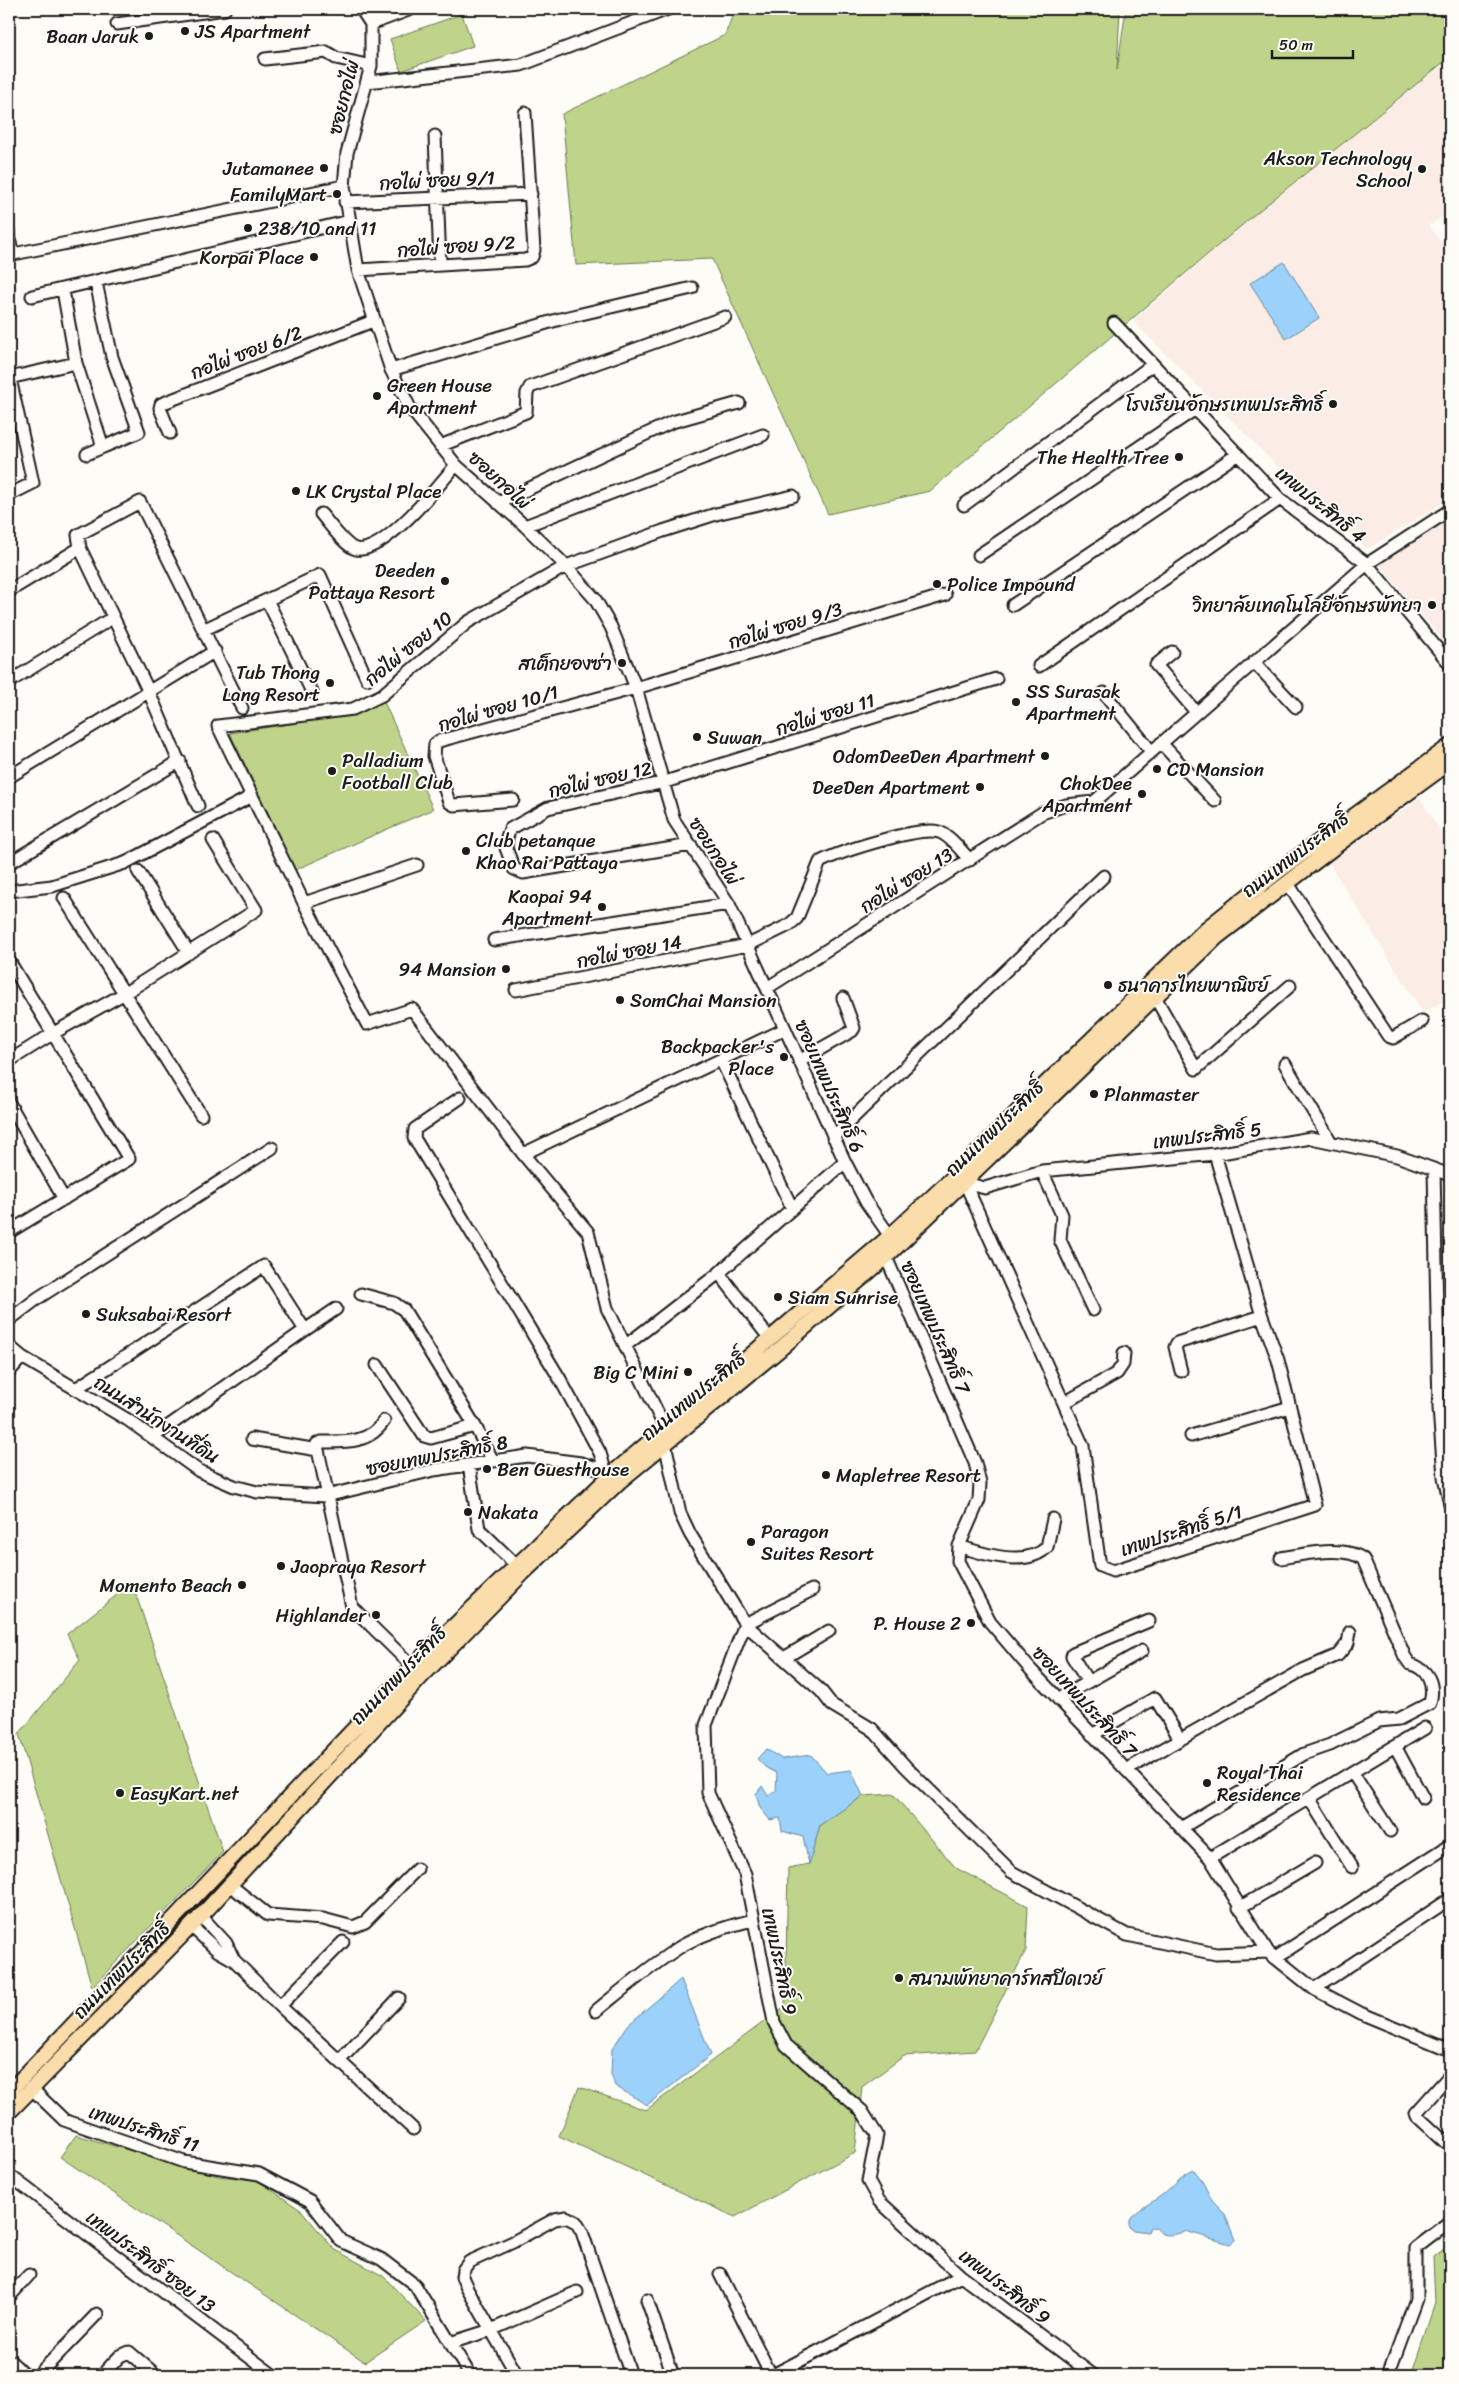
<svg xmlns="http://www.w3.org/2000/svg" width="1459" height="2384" font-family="Sriracha,'Playpen Sans Thai',sans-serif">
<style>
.built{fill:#fbede5}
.green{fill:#bed48a;stroke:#6d7853}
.water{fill:#9bd1fa;stroke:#6889a1}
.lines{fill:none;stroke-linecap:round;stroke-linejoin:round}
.minor-casing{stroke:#1c1c1c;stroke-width:15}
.major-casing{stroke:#1c1c1c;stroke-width:18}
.minor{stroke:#fdfcf7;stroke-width:11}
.major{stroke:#fbddab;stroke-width:14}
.poi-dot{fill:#1c1c1c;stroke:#fdfcf7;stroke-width:2}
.labels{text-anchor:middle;stroke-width:4;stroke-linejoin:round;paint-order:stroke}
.poi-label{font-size:19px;fill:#1c1c1c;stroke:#fdfcf7;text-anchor:start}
.street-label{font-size:19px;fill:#1c1c1c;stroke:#fdfcf7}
</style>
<rect width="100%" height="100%" fill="#fdfcf7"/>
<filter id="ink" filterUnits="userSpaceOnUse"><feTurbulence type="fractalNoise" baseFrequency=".02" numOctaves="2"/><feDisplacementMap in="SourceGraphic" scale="10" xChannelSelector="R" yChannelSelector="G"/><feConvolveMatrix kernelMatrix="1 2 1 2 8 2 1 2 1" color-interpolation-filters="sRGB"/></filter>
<g filter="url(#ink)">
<path class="built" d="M1450,58V213L1429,225L1450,256V499L1367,549L1297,486L1133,321L1255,214Z
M1450,515V648L1376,561Z
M1420,798L1450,847V997L1423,1013L1329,863Z"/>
<path class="green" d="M735,9H1120L1117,70L1126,9H1450V57L1255,214L930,491L828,514L712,259L576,265L562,114L725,35Z
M462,14L473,46L401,71L390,39Z
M383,700L433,809L295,870L230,733L355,714Z
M132,1583L223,1852L92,1987L19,1734L80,1660L67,1634Z
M893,1794L956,1868L1028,1906L1026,1950L975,2051L904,2056L862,2087L855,2153L735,2217L559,2136L579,2087L646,2110L785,2006L788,1868L809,1864L820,1825L863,1796Z
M76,2135L218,2176L257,2180L302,2211L334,2249L383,2276L426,2321L365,2362L60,2157Z
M1450,2245V2375H1411L1435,2303L1433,2257Z"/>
<path class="water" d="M1284,262L1319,318L1286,339L1250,283Z
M766,1749L782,1759L811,1755L827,1773L851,1770L863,1796L820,1825L809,1864L803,1837L782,1831L780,1818L770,1820L760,1808L756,1794L762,1786L768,1796L776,1791L777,1773L765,1767L757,1759Z
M681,1979L711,2055L647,2105L615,2086L611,2074L612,2049L628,2025Z
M1194,2170L1201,2179L1213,2202L1225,2214L1235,2240L1230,2244L1185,2231C1179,2234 1167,2237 1161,2233C1156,2229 1157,2227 1150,2227L1148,2232L1133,2230L1129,2227V2219C1139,2209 1151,2203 1162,2195C1173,2186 1181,2175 1194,2170Z"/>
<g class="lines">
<defs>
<path id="minor" d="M361,9L371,24V66L347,153L344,186L358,270L391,370L410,408L456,465L525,526L566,566L595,599L611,627L636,688L674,820L729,904L845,1162L866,1202L890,1236
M117,24L225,9
M371,24L411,9
M265,59L326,52L336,58L371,66
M367,82L521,65L668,9
M435,136L440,264
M345,202L531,194
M9,233L12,255
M9,255L344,186
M358,270L525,260L532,257L534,250L525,113
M32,296L350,221
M64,296L76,363L103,447L139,432L112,357L97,287
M1114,323L1280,499L1367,564L1450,664
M391,370L560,319L692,288
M9,374L33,483L9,495
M9,378L76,363
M170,433L160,408L161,404L373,321
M440,446L526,412L527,393L530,387L725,317
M87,454L103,447
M498,503L672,422L739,403
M964,505L1152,365
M321,514C328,522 346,547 356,549C383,555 440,484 456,465
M525,526L763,435
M979,555L1194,410
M9,591L80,548
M268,602L312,692
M1013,605L1238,454
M205,629L320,575L367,679
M1172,652L1156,665L1196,712
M1254,662L1296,707
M1039,666L1280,499
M9,682L112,618
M1104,693L1151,751
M1161,743L1215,801
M9,777L215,651
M513,800L454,805L449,802L434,756L435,744L439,741L636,688L945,595
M198,806L149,692L80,548L78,535L140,502L242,708
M691,845L523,873L514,869L506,848L507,837L510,829L548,808L665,782L996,679
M9,863L180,761
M138,871L189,953
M1287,882L1388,1036L1393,1038L1422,1021
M9,891L52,886L125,863L252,796
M64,898L201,1115
M304,903L417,865
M494,940L729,904
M9,961L129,1159L9,1232
M767,988L1042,813L1066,805L1094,802L1367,564L1450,510
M516,990L748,945L789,925L797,918L820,862C839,852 919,826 939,832C951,836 961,851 970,860
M1155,997L1196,1069L1290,986
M721,1060L792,1208
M9,1061L52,1034L125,993L256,910L213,840
M799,1061L852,1031L854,1028L843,998
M1285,1064L1331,1142
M460,1098L415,1129L414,1138L560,1379L600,1453L605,1470
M9,1103L64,1199
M833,1137L1104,876
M523,1154L785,1029
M1434,1169L1439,1408L1444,1477L1450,1505
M1042,1171L1062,1215L1060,1240L1093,1310
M965,1183L1083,1446L1100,1566L1113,1571L1315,1505L1278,1360L1262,1316L1215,1154
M965,1183L985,1188L1042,1171L1215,1154L1311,1138L1397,1156L1450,1175
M886,1257L975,1463L980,1483L979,1500L959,1546L958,1561L990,1622L1031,1670L1210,1858L1268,1952L1314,1989L1360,2013L1450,2050
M719,1273L770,1339
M361,1294L394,1303L404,1310L475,1426L493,1461
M9,1320L38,1298L272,1148
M305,1330L336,1309
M9,1346L22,1357L128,1420L199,1471L234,1486L257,1492L326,1496L434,1470L527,1456L581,1463L613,1473
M625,1346L719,1273L845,1162
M377,1365L424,1436L431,1438L475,1426
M1181,1371L1175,1347L1177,1343L1262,1316
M9,1372L22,1357
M77,1388L264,1266L305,1330L153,1437
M1064,1403L1117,1373L1123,1364L1124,1353
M384,1421C369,1444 345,1442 321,1442L317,1444L318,1450L352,1607L413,1667
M665,1428L607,1308L588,1232L523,1154L412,1009L367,1024L304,903L218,726L353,709L382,695L468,622L566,566L663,531L716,514L793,496
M1191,1436L1290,1407
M252,1439L318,1450
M665,1443L680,1513L690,1534L745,1624L821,1691L832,1705L872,1729L906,1767L1012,1872L1127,1935L1216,1954L1268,1952
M469,1465L479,1529L516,1565
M959,1546C982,1554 1027,1568 1047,1547L1053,1519
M745,1624L706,1725L708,1793L745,1874L774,2022L786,2045L862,2111L877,2135L868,2181L879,2201L961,2276L1093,2375
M745,1624L812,1590
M784,1658L829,1631
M1088,1682L1072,1656L1073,1653L1149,1621
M1058,1699L1142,1651
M1092,1735L1155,1698L1180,1739
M1395,1746L1423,1798
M1126,1770L1303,1670L1338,1655L1348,1643L1350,1632
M1352,1772L1390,1831
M1309,1798L1352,1867
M1181,1828L1304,1754L1330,1745L1379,1721L1399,1719L1430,1703C1435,1685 1428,1668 1410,1664L1405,1657L1363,1559C1345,1545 1302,1554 1281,1558
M1210,1858L1425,1728
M230,1885L268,1915L323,1919L353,1927L365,1922L417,1869
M1239,1908L1315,1863
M201,1916L226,1943L234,1960
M191,1926L218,1951L234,1960L280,2006L413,2129
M1275,1958L1450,1845
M1314,1989L1450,1899
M280,2006L343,1942
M596,2011C623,1989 650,1966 680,1947C702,1934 728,1926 753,1920
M339,2061L399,1998
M31,2088L64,2120L184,2162L259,2174L310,2201L341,2241L381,2259L415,2285L470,2375
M1445,2142L1417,2116L1416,2113L1450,2075
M9,2175L273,2375
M720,2274L771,2375
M9,2297L29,2275
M647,2300L673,2375
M450,2343L491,2330L577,2292
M9,2360L25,2375
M38,2375L97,2314
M102,2375L120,2356L129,2352L156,2375
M517,2375L467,2288L462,2277L463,2270L469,2262L513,2242L555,2219L566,2217L576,2222L582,2232L631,2375
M773,2375L961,2276
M1388,2375L1416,2299V2248L1450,2222"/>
<path id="major" d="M9,2092L430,1649L613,1473L890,1236L958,1173L1034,1095L1206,929L1280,870L1450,746
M9,2112L201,1916L422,1676L523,1573L621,1480L780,1349L886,1257L1217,937L1341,842L1450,762"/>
</defs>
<use href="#minor" class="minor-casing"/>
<use href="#major" class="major-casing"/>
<use href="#minor" class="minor"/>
<use href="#major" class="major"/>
</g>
</g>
<g class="poi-dot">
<circle cx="185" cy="31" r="5"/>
<circle cx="149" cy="36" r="5"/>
<circle cx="324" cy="168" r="5"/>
<circle cx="1422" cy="169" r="5"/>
<circle cx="337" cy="194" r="5"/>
<circle cx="248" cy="228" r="5"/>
<circle cx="314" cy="257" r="5"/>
<circle cx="377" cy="396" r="5"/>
<circle cx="1333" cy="404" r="5"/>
<circle cx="1179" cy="457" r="5"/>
<circle cx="296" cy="491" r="5"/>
<circle cx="445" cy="581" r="5"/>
<circle cx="937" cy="584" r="5"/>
<circle cx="1432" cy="605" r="5"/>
<circle cx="622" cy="663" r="5"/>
<circle cx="330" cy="683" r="5"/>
<circle cx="1016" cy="702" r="5"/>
<circle cx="697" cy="737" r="5"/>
<circle cx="1045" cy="756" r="5"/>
<circle cx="1157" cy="769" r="5"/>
<circle cx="332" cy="771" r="5"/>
<circle cx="980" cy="787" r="5"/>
<circle cx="1142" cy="794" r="5"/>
<circle cx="466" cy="851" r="5"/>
<circle cx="602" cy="907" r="5"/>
<circle cx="506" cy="969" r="5"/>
<circle cx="1108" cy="985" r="5"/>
<circle cx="620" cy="1000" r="5"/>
<circle cx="784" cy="1057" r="5"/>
<circle cx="1094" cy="1094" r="5"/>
<circle cx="778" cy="1297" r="5"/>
<circle cx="86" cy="1314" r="5"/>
<circle cx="688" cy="1372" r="5"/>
<circle cx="487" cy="1469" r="5"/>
<circle cx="826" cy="1475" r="5"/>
<circle cx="468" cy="1512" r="5"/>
<circle cx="751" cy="1542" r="5"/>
<circle cx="281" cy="1566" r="5"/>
<circle cx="242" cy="1585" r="5"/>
<circle cx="376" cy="1615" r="5"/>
<circle cx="971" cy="1623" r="5"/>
<circle cx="1207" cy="1783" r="5"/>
<circle cx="120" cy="1793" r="5"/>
<circle cx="899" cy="1978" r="5"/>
</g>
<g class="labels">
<g class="poi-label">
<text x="195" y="38">JS Apartment</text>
<text x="139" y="43" text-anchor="end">Baan Jaruk</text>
<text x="1412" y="165" text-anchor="end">Akson Technology<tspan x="1412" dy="22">School</tspan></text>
<text x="314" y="175" text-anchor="end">Jutamanee</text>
<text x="327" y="201" text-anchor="end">FamilyMart</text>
<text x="258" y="235">238/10 and 11</text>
<text x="304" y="264" text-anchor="end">Korpai Place</text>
<text x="387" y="392">Green House<tspan x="387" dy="22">Apartment</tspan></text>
<text x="1323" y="411" text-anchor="end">โรงเรียนอักษรเทพประสิทธิ์</text>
<text x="1169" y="464" text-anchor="end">The Health Tree</text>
<text x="306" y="498">LK Crystal Place</text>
<text x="435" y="577" text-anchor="end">Deeden<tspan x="435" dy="22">Pattaya Resort</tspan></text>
<text x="947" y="591">Police Impound</text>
<text x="1422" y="612" text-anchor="end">วิทยาลัยเทคโนโลยีอักษรพัทยา</text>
<text x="612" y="670" text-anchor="end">สเต็กยองซ่า</text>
<text x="320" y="679" text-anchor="end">Tub Thong<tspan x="320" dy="22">Lang Resort</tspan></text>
<text x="1026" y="698">SS Surasak<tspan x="1026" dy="22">Apartment</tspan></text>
<text x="707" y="744">Suwan</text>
<text x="1035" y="763" text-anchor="end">OdomDeeDen Apartment</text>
<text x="342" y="767">Palladium<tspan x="342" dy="22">Football Club</tspan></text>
<text x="1167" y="776">CD Mansion</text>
<text x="1132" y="790" text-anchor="end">ChokDee<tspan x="1132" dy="22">Apartment</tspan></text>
<text x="970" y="794" text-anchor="end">DeeDen Apartment</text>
<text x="476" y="847">Club petanque<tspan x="476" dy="22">Khao Rai Pattaya</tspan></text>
<text x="592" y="903" text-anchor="end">Kaopai 94<tspan x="592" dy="22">Apartment</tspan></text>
<text x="496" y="976" text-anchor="end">94 Mansion</text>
<text x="1118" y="992">ธนาคารไทยพาณิชย์</text>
<text x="630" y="1007">SomChai Mansion</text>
<text x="774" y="1053" text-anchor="end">Backpacker's<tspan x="774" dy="22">Place</tspan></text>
<text x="1104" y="1101">Planmaster</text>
<text x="788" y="1304">Siam Sunrise</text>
<text x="96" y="1321">Suksabai Resort</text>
<text x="678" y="1379" text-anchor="end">Big C Mini</text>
<text x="497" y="1476">Ben Guesthouse</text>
<text x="836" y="1482">Mapletree Resort</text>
<text x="478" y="1519">Nakata</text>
<text x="761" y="1538">Paragon<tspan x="761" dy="22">Suites Resort</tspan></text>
<text x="291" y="1573">Jaopraya Resort</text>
<text x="232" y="1592" text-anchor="end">Momento Beach</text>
<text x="366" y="1622" text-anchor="end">Highlander</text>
<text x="961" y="1630" text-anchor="end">P. House 2</text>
<text x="1217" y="1779">Royal Thai<tspan x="1217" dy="22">Residence</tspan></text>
<text x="130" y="1800">EasyKart.net</text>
<text x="909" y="1985">สนามพัทยาคาร์ทสปีดเวย์</text>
</g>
<g class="street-label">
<text transform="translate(343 97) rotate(-76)" y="7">ซอยกอไผ่</text>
<text transform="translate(437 180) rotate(-3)" y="7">กอไผ่ ซอย 9/1</text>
<text transform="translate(456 246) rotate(-4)" y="7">กอไผ่ ซอย 9/2</text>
<text transform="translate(246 352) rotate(-21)" y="7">กอไผ่ ซอย 6/2</text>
<text transform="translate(500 480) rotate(42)" y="7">ซอยกอไผ่</text>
<text transform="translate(1321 504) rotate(39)" y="7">เทพประสิทธิ์ 4</text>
<text transform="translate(785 625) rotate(-17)" y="7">กอไผ่ ซอย 9/3</text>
<text transform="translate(408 648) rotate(-39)" y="7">กอไผ่ ซอย 10</text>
<text transform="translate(498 708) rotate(-16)" y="7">กอไผ่ ซอย 10/1</text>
<text transform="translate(825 714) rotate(-17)" y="7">กอไผ่ ซอย 11</text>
<text transform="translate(600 779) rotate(-13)" y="7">กอไผ่ ซอย 12</text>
<text transform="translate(715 851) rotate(57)" y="7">ซอยกอไผ่</text>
<text transform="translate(1295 854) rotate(-37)" y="7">ถนนเทพประสิทธิ์</text>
<text transform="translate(906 880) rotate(-32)" y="7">กอไผ่ ซอย 13</text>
<text transform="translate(629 951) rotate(-11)" y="7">กอไผ่ ซอย 14</text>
<text transform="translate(830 1086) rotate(66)" y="7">ซอยเทพประสิทธิ์ 6</text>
<text transform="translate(994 1128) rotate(-44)" y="7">ถนนเทพประสิทธิ์</text>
<text transform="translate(1207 1135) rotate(-7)" y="7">เทพประสิทธิ์ 5</text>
<text transform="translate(936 1327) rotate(66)" y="7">ซอยเทพประสิทธิ์ 7</text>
<text transform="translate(693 1396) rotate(-39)" y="7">ถนนเทพประสิทธิ์</text>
<text transform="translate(157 1419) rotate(33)" y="7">ถนนสำนักงานที่ดิน</text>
<text transform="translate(437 1455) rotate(-11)" y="7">ซอยเทพประสิทธิ์ 8</text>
<text transform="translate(1181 1530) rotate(-18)" y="7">เทพประสิทธิ์ 5/1</text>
<text transform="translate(398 1675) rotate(-46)" y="7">ถนนเทพประสิทธิ์</text>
<text transform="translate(1085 1701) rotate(47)" y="7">ซอยเทพประสิทธิ์ 7</text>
<text transform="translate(780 1961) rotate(78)" y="7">เทพประสิทธิ์ 9</text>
<text transform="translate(121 1970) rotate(-45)" y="7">ถนนเทพประสิทธิ์</text>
<text transform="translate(144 2128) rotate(18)" y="7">เทพประสิทธิ์ 11</text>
<text transform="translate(151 2261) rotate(37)" y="7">เทพประสิทธิ์ ซอย 13</text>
<text transform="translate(1005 2286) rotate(38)" y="7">เทพประสิทธิ์ 9</text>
</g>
</g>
<rect width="1459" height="2384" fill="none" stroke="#fdfcf7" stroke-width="30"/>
<rect x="15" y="15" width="1429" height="2354" fill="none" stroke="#1c1c1c" stroke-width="2" filter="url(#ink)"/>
<path d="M1272 50v8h81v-8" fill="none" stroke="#1c1c1c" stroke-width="2.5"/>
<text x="1279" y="50" font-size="15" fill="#1c1c1c" stroke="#fdfcf7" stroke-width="4" paint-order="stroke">50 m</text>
</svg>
